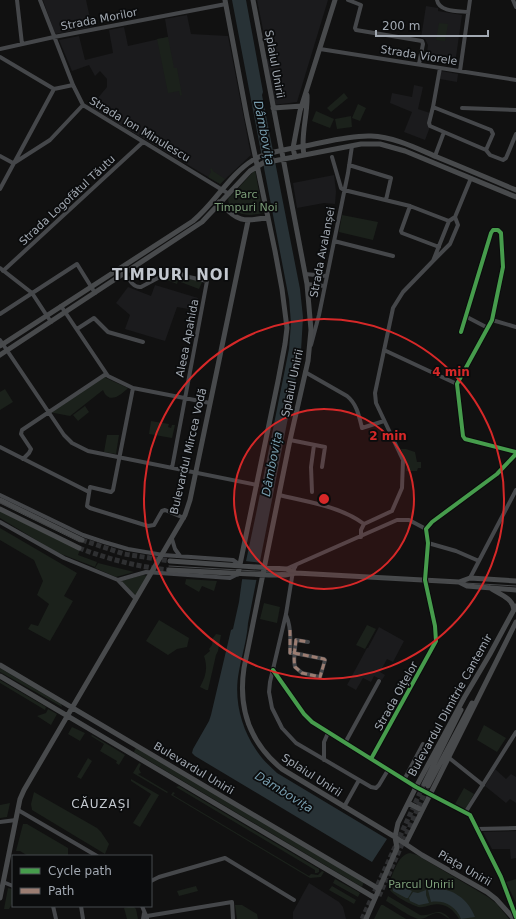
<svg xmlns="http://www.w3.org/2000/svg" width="516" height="919" font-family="'DejaVu Sans',sans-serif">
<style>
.built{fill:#1b1b1d}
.green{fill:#1b211b}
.water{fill:#283236}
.pier{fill:#111}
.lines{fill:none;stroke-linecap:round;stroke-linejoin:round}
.major-tunnel{stroke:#2e2f31;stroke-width:5;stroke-dasharray:5 2.5;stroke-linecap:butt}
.minor{stroke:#45474a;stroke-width:4}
.major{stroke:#484a4c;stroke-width:5}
.tram{stroke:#46484a;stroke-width:1}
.quiet{stroke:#9b7d72;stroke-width:3;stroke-dasharray:6 3;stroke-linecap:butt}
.cycleway-casing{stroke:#0b0c0d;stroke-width:6}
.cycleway{stroke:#469c4c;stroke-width:4}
.ring{fill:none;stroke:#d62828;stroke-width:2}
.labels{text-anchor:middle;stroke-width:3.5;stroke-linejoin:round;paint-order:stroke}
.street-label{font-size:11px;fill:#a2a9b2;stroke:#0b0c0d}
.park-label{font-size:11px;fill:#7c9e79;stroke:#0b0c0d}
.water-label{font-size:12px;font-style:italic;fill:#789dae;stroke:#0b0c0d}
.neighbourhood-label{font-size:12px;letter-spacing:1px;fill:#c3c8cf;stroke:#0b0c0d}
.district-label{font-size:15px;font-weight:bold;letter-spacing:1px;fill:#c3c8cf;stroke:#0b0c0d}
.centre{fill:#d62828;stroke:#0b0c0d;stroke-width:2}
.ring-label{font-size:12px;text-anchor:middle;font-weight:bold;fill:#d62828;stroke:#0b0c0d;stroke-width:3.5;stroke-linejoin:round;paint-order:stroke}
</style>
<rect width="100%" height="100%" fill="#111"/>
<path class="built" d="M43,0H86L92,27L55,34Z
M257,0H328L297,102L273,105L266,59H269Z
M426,6L438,8V11L462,15L455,64L426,60L428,45L425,39L421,38Z
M187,15L191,34L228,36L251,155L220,184L92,108L98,101L97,99L107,87V79L100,71L95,76L89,65L72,71L59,40L79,36L85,60L113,53L109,30L124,27L128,46L168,37L165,19Z
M441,71L458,74L457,82L440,79Z
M414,85L423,87L418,109L430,113L427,124L430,127L425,140L404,132L412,112L390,103L392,93L412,97Z
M334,175L336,192L335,204L324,203L297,208L293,183Z
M155,285L198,298L194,310L177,307L165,341L125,329L130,315L116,303L128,287L151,296Z
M379,627L404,641L393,662L387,659L380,672L385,675L382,680L374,676L371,682L363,678L356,690L347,685L367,648H368Z
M495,769L506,779L511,774L516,777V803L510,799L506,803L485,786Z
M516,831V858L511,859L510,849H492L483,832Z
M309,883L339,902L343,907L346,919H293V912Z"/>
<path class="green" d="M439,23L448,24L445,41L436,40Z
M168,37L174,68H177L182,95L180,96L179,91L168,93L157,39Z
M344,93L348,98L331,112L327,108Z
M358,104L366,108L360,121L352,118Z
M316,111L334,119L330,128L312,121Z
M351,116L352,127L337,129L335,119Z
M212,168L213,171L225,179L220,184L208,177L211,172L210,169Z
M255,170L263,213C248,216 240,217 229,204L228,199Z
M342,215L378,222L373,240L339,232Z
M166,272H169L203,280L199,289L178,281L177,284L164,279Z
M106,374V378L128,388C121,395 109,405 103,390L70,416L49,412Z
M5,389L13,402L0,410V392Z
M85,406L89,412L78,421L73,415Z
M151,421L169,424L168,427L171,428L172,425H175L172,438L149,434Z
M107,435H119L116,454L104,452Z
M401,449H406L415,452L417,462H421V468H418L417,471H406L407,466Z
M0,511L80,550L78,555L97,562L95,567L56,552L0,518Z
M0,528L77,573L64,596L73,601L50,641L28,629L31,624L38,626L49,604L37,595L43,581L34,560L0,540Z
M98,563L134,572L116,577L95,568Z
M143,575L148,576L136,596L121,581Z
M186,579L217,581L214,591L202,586L199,592L185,584Z
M264,603L280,607L277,623L260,619Z
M159,620L189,638L187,647L177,649L168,655L146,641Z
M367,625L376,629L365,649L356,645Z
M216,634L221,635L218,651L216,655L208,690H206L200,687C206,676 208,668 204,656L210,651L209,649L212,645L213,638Z
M0,668L61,704L62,707L0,672Z
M0,680L46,707L45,710L0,683Z
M48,709L57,714L51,725L37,716L46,713Z
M484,725L506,738L497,752L477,740Z
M72,727L85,733L80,741L68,734Z
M92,735L125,755L119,765L116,763L117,761L100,751L104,744L91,736Z
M136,747L364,882L362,887L134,752Z
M88,758L92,761L81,779L77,777Z
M139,763L141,764L139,769L141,773L138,774L168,792L167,793L133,773Z
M131,779L159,795L140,827L133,823L151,794L131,781Z
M179,786L319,869V872L317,873H315V870L176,787Z
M464,788L474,794L465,810L455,804Z
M34,792L97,828L101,832L109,844L105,854L32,810L31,804Z
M173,792L175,793L173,795L309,876L311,874L318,875L322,871L324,872L321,877L310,878L171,795Z
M10,803L7,817L0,818V805Z
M23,824H27L68,848V856H28L20,851H16Z
M410,853L417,855L488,897L497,904L509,919H459C453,908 443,902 431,905C426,906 423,908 418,907C410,904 389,894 388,886C393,875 397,855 410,853Z
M335,879L360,893L358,897L333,883Z
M516,879V903L506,882Z
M196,886L198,891L179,896L177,891Z
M332,886L356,900L354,904L329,890Z
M8,888L13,889V902L9,909H4Z
M388,896L420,915C433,917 438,905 450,919C446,918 443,914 439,913C431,912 427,919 419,919C411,918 394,905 386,901Z
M235,905H242L257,914L258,919H237Z
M381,905H383L406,919H374Z
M133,906L136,909L138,919H127L124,908Z"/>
<path class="water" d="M232,0H246L263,92L262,95L300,289L303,317L301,351L248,623C247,639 242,655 239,671C233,701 242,733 262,758C266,763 272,768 277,773L387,839L372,862L195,756L192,753L193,749L209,721L211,715L231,630L233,629L239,602L242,580L256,514L289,349L291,323L289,299Z
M396,883L412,891L408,898H406L393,891V889Z
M434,888C454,889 468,899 475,917L461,919C456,906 444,900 431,902L428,890Z
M426,890V895L429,903L419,905L410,901L409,898L413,892L418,893Z"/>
<path class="pier" d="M245,561L262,563L258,580L241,579Z"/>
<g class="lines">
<path class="major-tunnel" d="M82,540L124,554L170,561
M79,548C108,559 138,567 169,570
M379,896L428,786
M362,919L424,784"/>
<path class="minor" d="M17,0L22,44
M40,0L73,85L83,105L229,194
M348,0L361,5L355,28L356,30L422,41L423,44L419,64
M437,0C439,12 458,11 468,12
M513,0L516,7
M0,49L54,37L226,4
M320,49L516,80
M0,57L54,89L73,85
M440,68L433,107L429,123L430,126L486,150L490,155L503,160L506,158L516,134
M460,71L470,0
M433,107L491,130L493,134L486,150
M462,108L516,110
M0,156L13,163
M435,156L444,132
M332,157L341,188L344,190L410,206L449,221
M14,163L50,140L83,105
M349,165L391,178L386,200
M0,189L54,89
M410,206L401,231L402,233L439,247
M455,217L458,225L450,244L433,261L449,221L455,217L471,178
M334,241L393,256
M0,268L32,293L51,322
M3,271L143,142
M125,273C129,279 133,288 141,287L169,272H175L189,277L207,281L172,468
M305,274L326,276
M307,284L324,286
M61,306L108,376L133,388L210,403
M0,314L77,264L95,293
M465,316L488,328
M492,320L516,327
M77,329L94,318L108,332L143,342
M461,332L491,233L493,230H498L501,233L503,267L492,320L457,384L463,436L465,439L516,452
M0,340L64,435L72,443L88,451L257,485
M311,345L319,315L348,173L352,146
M384,350L457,384
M305,372L347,396C357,404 359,416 362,428L384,421
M133,388L113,490L111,492L90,487L87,506L90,508L148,526L154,525L162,511L165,510L184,518
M290,440L325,447L322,467
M0,447L89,492
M23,459L29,453L31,449L21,434L22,430L106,374
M312,492L311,467L314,445
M0,495L83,535L104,542L128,549L163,555L233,560L240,565
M279,495C307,502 340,506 364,524
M392,511L402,488L403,460L376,403L375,393L393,308L403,292L433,261
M0,522L64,558L118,580L146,572L230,578L238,574
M361,537V530L364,524L392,511
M172,539L175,549L180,556
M428,543L456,551L479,561
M296,565L293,571L286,614L270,682L269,692L272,708L282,728L296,743L371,787L376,788L379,785L388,770
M286,569L397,520H409L426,529
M470,578L516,490
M118,580L136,599
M286,615C291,626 291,640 290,653H294L324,659L325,660L320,677L302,673L295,667C293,658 295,649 296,640L308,642
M273,670L304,714L312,722L416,787L470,815L501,877L516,917
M345,743L379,681
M448,757L483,785
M371,759L436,641L435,626L425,580L428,543L426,529L432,522L497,474L516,454
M324,760V742L328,733
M404,780L423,744
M344,807L359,780
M18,810L97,856
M465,813L516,732
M0,822L16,820
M477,829L516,828
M151,881L159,877L225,858L294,900
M3,882L13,886
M53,906L56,919
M81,906L83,919
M142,906L147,918
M147,916L232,902L233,919
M143,919L144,913"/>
<path class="major" d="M225,0L247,117L275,251L282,289L287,328L285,344L278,381L238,574
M253,0L307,284L311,330L308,361L290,440L244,668C238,708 250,743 282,769L395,837L422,855L487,892L496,899L514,919
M273,108L302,106
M304,155C300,136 308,115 307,95
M295,157L293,148L300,111L335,0
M219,202C237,221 243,223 268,217
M0,346L193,221C215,203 229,175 253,160C266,152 289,149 305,146C326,142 350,135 371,136C395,137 416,148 437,157C464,168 490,179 516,190
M0,355L202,222L250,171L263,163L361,144H380L405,151L516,197
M0,500L82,540
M0,509L79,548
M170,561L286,569L296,573
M169,570L269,575H285L296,573L459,582L470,578L516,581
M459,582L467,586L516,590
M490,588C499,594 513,598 514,610
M0,665L379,889
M0,676L375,898
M424,784L461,710
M428,786L472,703
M408,803L422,810
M406,843L516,622
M0,898L20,799L24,790L185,515L190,500L248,221
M366,919L397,848L395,837L398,823L416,787L464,698L490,654L516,606"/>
<path class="tram" d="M0,503L80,542
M169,566L516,586"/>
<path class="quiet" d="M290,630V653H294L324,659L325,660L320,677L302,673L295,667C293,658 295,649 296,640L308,642"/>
<defs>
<path id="cycleway" d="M461,332L491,233L493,230H498L501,233L503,267L492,320L457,384L463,436L465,439L516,452
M273,670L304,714L312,722L416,787L470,815L501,877L516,917
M371,759L436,641L435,626L425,580L428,543L426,529L432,522L497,474L516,454"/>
</defs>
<use href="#cycleway" class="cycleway-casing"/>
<use href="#cycleway" class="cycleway"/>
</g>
<circle cx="324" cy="499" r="90" fill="#d62828" fill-opacity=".12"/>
<g class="ring">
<circle cx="324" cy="499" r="90"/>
<circle cx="324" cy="499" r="180"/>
</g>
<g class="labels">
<g class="street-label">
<text transform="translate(99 19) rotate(-11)" y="4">Strada Morilor</text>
<text transform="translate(419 55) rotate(9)" y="4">Strada Viorele</text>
<text transform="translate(275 64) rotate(80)" y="4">Splaiul Unirii</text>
<text transform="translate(140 129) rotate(31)" y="4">Strada Ion Minulescu</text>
<text transform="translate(67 200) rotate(-43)" y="4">Strada Logofătul Tăutu</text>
<text transform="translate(322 252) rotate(-79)" y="4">Strada Avalanșei</text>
<text transform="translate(187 338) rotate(-79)" y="4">Aleea Apahida</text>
<text transform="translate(292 383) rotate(-78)" y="4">Splaiul Unirii</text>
<text transform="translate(188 451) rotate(-77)" y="4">Bulevardul Mircea Vodă</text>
<text transform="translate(396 696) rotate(-61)" y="4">Strada Oițelor</text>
<text transform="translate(450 705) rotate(-61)" y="4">Bulevardul Dimitrie Cantemir</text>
<text transform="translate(194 768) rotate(31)" y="4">Bulevardul Unirii</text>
<text transform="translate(312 775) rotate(33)" y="4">Splaiul Unirii</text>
<text transform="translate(465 868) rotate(30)" y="4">Piața Unirii</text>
</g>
<g class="park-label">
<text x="246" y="198">Parc<tspan x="246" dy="13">Timpuri Noi</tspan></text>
<text x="421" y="888">Parcul Unirii</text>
</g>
<g class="water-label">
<text transform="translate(264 133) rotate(79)" y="4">Dâmbovița</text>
<text transform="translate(272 464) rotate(-79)" y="4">Dâmbovița</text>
<text transform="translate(284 792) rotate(32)" y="4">Dâmbovița</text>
</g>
<g class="neighbourhood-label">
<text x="101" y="808">CĂUZAȘI</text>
</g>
<g class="district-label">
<text x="171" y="280">TIMPURI NOI</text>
</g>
</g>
<circle cx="324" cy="499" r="6" class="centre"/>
<g class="ring-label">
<text x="451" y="376">4 min</text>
<text x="388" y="440">2 min</text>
</g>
<rect x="12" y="855" width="140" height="52" fill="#0b0c0d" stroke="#474b4f"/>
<rect x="20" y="868" width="20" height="6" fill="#469c4c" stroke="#474b4f"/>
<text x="48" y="875" font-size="12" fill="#a2a9b2">Cycle path</text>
<rect x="20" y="888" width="20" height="6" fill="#9b7d72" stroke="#474b4f"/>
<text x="48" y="895" font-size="12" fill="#a2a9b2">Path</text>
<path d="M376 30v6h112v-6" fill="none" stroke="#a2a9b2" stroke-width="2"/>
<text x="382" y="30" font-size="12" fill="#a2a9b2" stroke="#0b0c0d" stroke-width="3" paint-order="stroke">200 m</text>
</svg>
